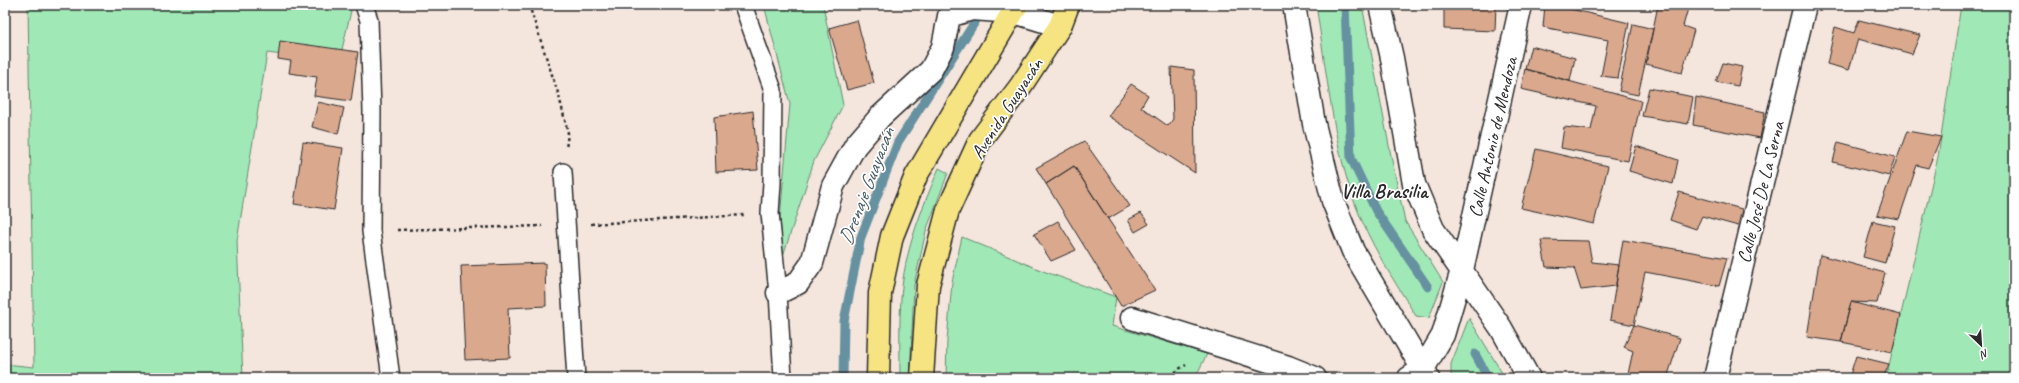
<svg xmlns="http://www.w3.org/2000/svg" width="2019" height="383" font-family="Caveat,sans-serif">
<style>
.green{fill:#a0e8b6;stroke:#668a70}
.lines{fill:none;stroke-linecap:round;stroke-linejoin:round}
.stream{stroke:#6691a1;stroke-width:9}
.building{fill:#daa88d;stroke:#2b2b2b}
.lane-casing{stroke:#2b2b2b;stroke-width:20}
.street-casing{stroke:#2b2b2b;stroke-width:25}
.primary-casing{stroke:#2b2b2b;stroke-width:25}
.path{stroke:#2b2b2b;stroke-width:2.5;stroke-dasharray:3 3;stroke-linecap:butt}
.lane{stroke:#fff;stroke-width:17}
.street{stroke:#fff;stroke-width:22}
.primary{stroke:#f6e381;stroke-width:22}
.labels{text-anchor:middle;stroke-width:3.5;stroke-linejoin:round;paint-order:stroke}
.street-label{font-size:19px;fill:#2b2b2b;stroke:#fff}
.water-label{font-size:20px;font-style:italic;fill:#495e66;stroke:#fff}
.neighbourhood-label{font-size:20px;font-weight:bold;fill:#2b2b2b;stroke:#fff}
</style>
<rect width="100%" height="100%" fill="#f4e5dd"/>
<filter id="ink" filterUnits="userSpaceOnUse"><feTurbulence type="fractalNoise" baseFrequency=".025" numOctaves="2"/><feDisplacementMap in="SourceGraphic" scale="8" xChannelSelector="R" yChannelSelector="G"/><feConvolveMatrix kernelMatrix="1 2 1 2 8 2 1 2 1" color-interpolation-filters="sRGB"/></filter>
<g filter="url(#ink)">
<path class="green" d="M28,5H349L351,11L339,62L267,53L237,241L243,378H5V364L34,367Z
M764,5H823L843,105L814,161L783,256L780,219L790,104Z
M1316,5H1362L1391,156L1405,221L1443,282L1429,318L1416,316C1393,279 1369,243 1354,201C1333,143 1326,67 1316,5Z
M1961,5H2014V378H1886L1938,157Z
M939,168L948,173L926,231L914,285L910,378H900C900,351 899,324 901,298C904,252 921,211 939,168Z
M962,237L1043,271L1116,297L1112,326L1207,354L1195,378H946L947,341L952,282Z
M1469,318L1505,378H1451V364Z"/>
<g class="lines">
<path class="stream" d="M1345,5L1351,158L1376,211L1428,287
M1475,354L1488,378
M843,378L844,321L861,237L898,142L982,11"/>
</g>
<path class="building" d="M1444,5H1496L1495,31L1444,29Z
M1545,5H1562V7L1629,23L1618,78L1601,76L1608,40L1543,27Z
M1658,5H1689L1683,26L1694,30L1682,73L1646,64Z
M857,20L874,83L847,90L829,28Z
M1859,20L1920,35L1912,54L1858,39L1849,70L1827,64L1835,27L1854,33Z
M1633,24L1653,29L1638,95L1619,91Z
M280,41L358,52L351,101L314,96L317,77L289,73L291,61L278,59Z
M1531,46L1575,58L1570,81L1525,69Z
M1723,63L1742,67L1738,86L1716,82Z
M1171,67L1194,70L1195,173L1108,116L1131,84L1148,95L1141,107L1168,126L1173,119Z
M1525,69L1641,101L1628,161L1561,148L1564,127L1591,130L1596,106L1521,89Z
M1649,88L1693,97L1688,124L1642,116Z
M1696,97L1765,112L1760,138L1693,125Z
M318,102L344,108L338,134L312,127Z
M753,111L758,170L716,172L714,117Z
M1907,131L1941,137L1928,168L1917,165L1899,219L1877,215Z
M1084,141L1130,206L1108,219L1074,166L1046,184L1036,168Z
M303,142L343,148L334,210L294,204Z
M1838,142L1895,157L1889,176L1833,162Z
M1636,146L1678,160L1673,184L1629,171Z
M1536,149L1608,166L1594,224L1521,208Z
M1074,166L1108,219L1155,290L1121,306L1046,184Z
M1679,192L1742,209L1738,226L1702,216L1696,229L1670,220Z
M1141,213L1149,224L1135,232L1128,220Z
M1058,221L1076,250L1051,261L1034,234Z
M1873,221L1895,226L1885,263L1863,257Z
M1541,240L1588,241L1592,262L1619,265L1616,286L1581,290L1574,268L1546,267Z
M1623,240L1727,258L1719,286L1645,272L1634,325L1610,320Z
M1820,255L1885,273L1877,303L1851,302L1841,342L1807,337Z
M545,263L546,306L508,308L510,358L465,360L461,266Z
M1851,302L1901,315L1892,352L1841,342Z
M1634,325L1680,338L1667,378H1641L1628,374L1633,351L1624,347Z
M1856,356L1889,364L1883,378H1849Z"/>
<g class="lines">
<defs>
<path id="lane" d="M364,5L369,20L372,111L371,231L391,378
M743,5L773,90L772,183L770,213L778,293L783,378
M563,172L576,378"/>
<path id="street" d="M1294,5L1314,124L1333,201L1353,251L1428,378
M1380,5L1392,58L1414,184L1433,229L1501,328L1529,378
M949,16L972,9L1014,12L1060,26
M778,293L798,283L812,263L833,186L855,146L880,117L931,70L943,47L949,16
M1132,318L1288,367L1315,378
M1409,378L1423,369L1443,335L1462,270L1521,5
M1715,378L1805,5"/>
<path id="primary" d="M878,378L880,293L892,236L916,176L1017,5
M922,378L928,285L948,210L980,140L1020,87L1060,26L1068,5"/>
</defs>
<use href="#lane" class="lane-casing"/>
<use href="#street" class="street-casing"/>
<use href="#primary" class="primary-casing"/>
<path class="path" d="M529,5L559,96L568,133L566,149
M591,224L745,215
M397,230L542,226
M1172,378L1177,370L1186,365"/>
<use href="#lane" class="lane"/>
<use href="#street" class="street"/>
<use href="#primary" class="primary"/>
</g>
</g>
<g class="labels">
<g class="street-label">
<text transform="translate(1006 108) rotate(-57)" y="7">Avenida Guayacán</text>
<text transform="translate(1492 137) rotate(-77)" y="7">Calle Antonio de Mendoza</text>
<text transform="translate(1760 192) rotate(-76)" y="7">Calle José De La Serna</text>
</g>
<g class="water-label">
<text transform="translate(866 186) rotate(-69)" y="7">Drenaje Guayacán</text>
</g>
<g class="neighbourhood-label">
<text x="1384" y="198">Villa Brasilia</text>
</g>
</g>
<rect width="2019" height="383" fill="none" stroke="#fff" stroke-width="20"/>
<rect x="10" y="10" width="1999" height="363" fill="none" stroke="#2b2b2b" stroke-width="1.5" filter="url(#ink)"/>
<g transform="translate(1981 345) rotate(155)" stroke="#ffffff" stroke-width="3" paint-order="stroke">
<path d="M0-3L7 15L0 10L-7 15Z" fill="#2b2b2b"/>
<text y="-6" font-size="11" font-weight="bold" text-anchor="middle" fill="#2b2b2b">N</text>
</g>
</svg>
